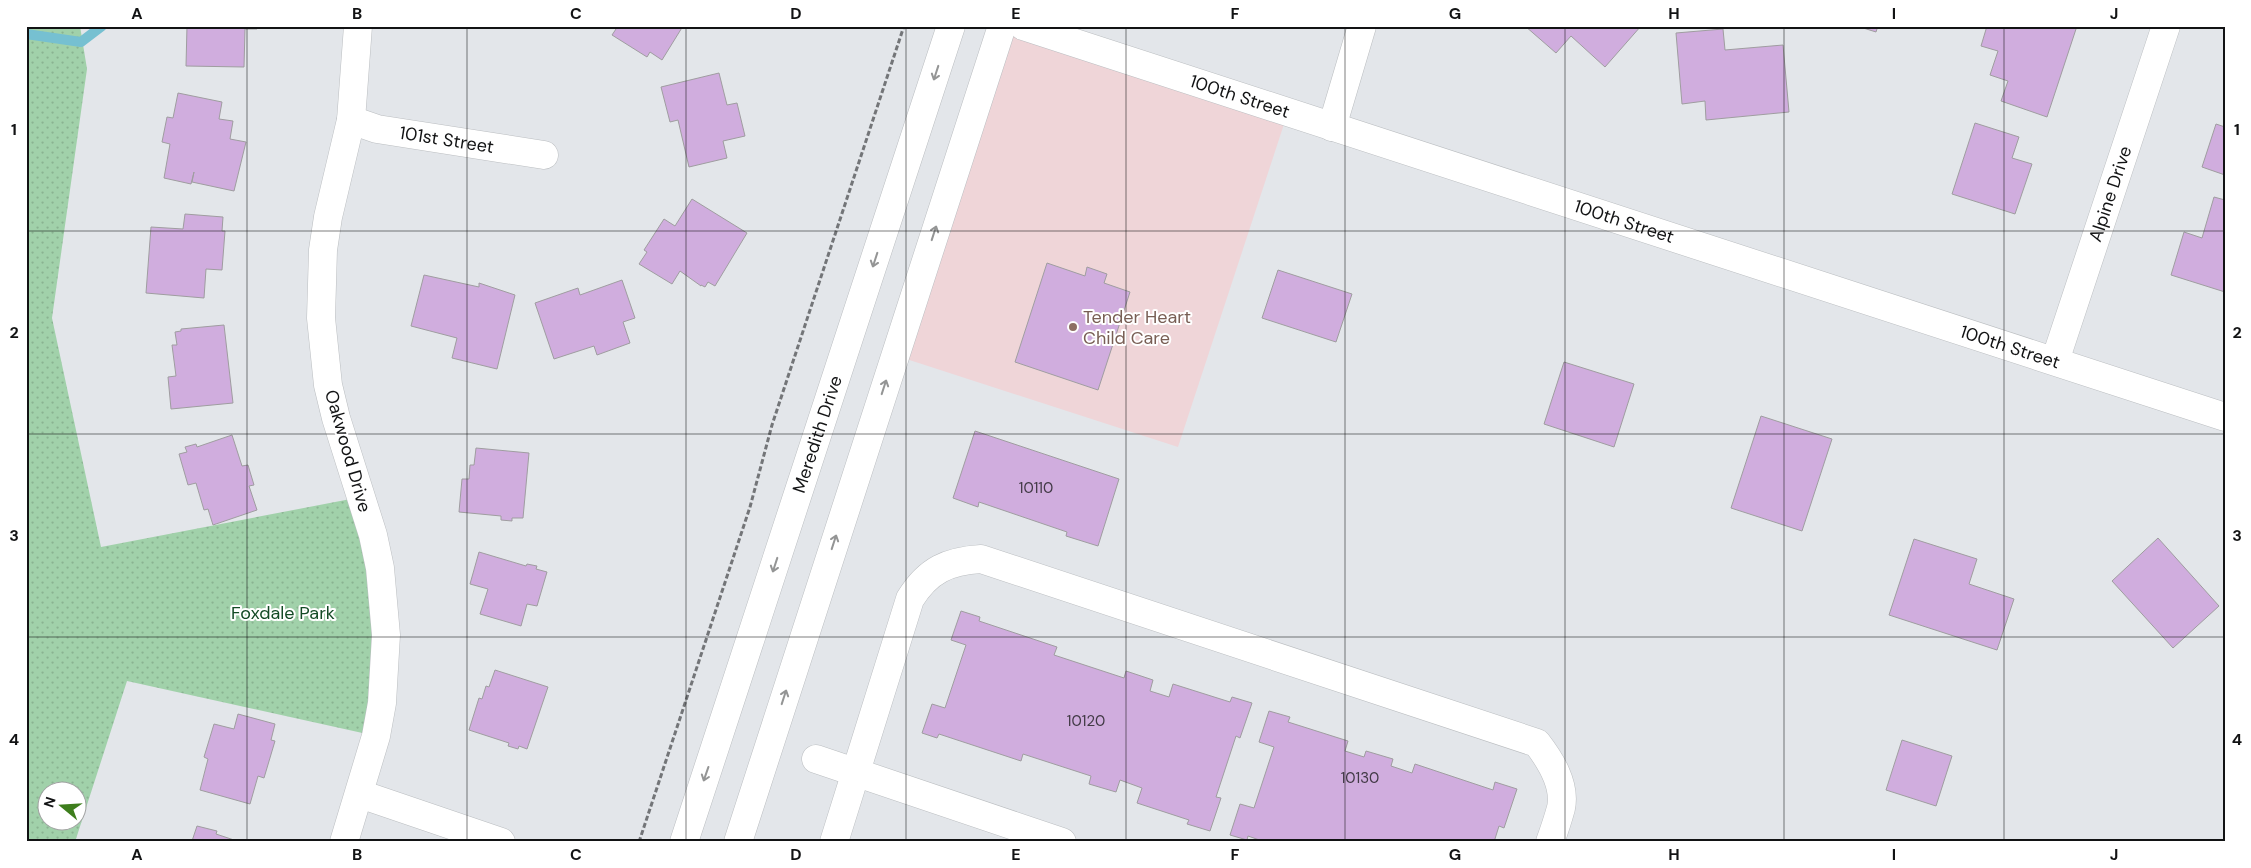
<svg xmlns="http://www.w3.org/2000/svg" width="2251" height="868" font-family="'DM Sans',sans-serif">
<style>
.commercial{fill:#efd5d8}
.park{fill:url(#park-dots);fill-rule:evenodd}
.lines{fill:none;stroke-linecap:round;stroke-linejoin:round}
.stream{stroke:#76c0d1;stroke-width:10}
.building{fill:#d0adde;stroke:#9f9da0}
.minor-casing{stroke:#bbbec1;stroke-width:29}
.major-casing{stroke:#bbbec1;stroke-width:29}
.path{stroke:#737578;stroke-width:3;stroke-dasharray:5 2.5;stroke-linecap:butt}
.minor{stroke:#fff;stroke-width:28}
.major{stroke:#fff;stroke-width:28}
.oneway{stroke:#949595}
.grid{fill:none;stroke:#121314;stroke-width:1;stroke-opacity:0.55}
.education-dot{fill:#8d6e63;stroke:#fff;stroke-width:2}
.labels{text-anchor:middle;stroke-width:4;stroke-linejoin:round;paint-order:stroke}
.number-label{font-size:15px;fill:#423a46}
.street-label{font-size:18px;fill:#121314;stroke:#fff}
.education-label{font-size:18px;fill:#785e54;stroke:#fff;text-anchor:start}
.park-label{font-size:18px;fill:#134a25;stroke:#fff}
.neatline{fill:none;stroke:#121314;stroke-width:2}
.grid-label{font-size:16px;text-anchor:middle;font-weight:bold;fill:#121314}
</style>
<defs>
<pattern id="park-dots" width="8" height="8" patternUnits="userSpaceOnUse" patternTransform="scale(1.25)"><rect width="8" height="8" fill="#a1d1aa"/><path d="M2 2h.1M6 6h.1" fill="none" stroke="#8ab391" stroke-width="1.8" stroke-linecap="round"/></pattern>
</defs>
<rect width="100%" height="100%" fill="#e3e6ea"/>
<path class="commercial" d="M1002,26L1288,112L1178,447L894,355Z"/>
<path class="park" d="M26,26H80L87,69L52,318L101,547L361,497L373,535L376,736L127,681L75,842H26ZM48,790H78V820H48Z"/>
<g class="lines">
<path class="stream" d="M26,34L81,42L102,26"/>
</g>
<path class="building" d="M187,26H257V29H245L244,67L186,66Z
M611,26H683L662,60L650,52L647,57L612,35L616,29Z
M1525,26H1641L1605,67L1571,36L1556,53Z
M1857,26H1878L1876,32Z
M1987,26H2077L2047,117L2001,101L2008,81L1990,75L1998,51L1981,46Z
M1723,29L1725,50L1783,45L1789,112L1706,120L1705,101L1682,104L1676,33Z
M719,73L727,105L737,103L745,136L723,141L727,158L689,167L678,120L670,122L661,87Z
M178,93L222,102L219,119L233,121L230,139L246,142L234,191L192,182L194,172L191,184L164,178L170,144L162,142L167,117L173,118Z
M1975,123L2019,137L2012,158L2032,164L2015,214L1952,194Z
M2216,124L2225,127V175L2202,167Z
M2214,197L2225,200V292L2171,275L2184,232L2202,238Z
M692,199L747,233L715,286L708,282L705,287L701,285V286L680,271L672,284L639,264L647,252L644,250L664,219L675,226Z
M185,214L223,217L222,231H225L222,270L206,269L204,298L146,293L151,227L183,229Z
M1047,263L1085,276L1087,267L1107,274L1104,283L1130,292L1098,390L1015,362Z
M1278,270L1352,294L1336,342L1262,318Z
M424,275L479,287V283L515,295L497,369L452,358L457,338L411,326Z
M622,280L635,318L623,322L630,343L597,355L594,346L554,359L535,303L578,288L580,295Z
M224,325L233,403L171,409L168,377L176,376L172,345H177L175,332L181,331V329Z
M1564,362L1634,384L1614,447L1544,424Z
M1761,416L1832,439L1802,531L1731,508Z
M975,431L1119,479L1098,546L1066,536L1067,532L979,502L978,507L953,498Z
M232,435L242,466L248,465L254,485L249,486L257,510L213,525L208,509L204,510L196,483L188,485L179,454L187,452L185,447L196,444L197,447Z
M476,448L529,453L523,518H512V521L501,520V516L459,512L462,479H469L470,465H474Z
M2158,538L2219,606L2173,648L2112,581Z
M1914,539L1977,559L1969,584L2014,599L1997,650L1889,615Z
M479,552L526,566L527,564L537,566L536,569L547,572L537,606L527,604L521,626L480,614L488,589L470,584Z
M961,611L980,617L979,621L1057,647L1054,655L1124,678L1126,671L1153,680L1150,691L1169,697L1173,684L1230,702L1232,697L1252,703L1240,738L1236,736L1216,797L1221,798L1210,831L1187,824L1189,820L1137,803L1142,788L1120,780L1116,792L1089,784L1091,776L1023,754L1021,761L939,734L937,738L922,733L932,704L945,708L966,645L951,640Z
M495,670L548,687L527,749L519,746L518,749L508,746L509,743L469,730L479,698L482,699L486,686L489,687Z
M1269,711L1290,717L1288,722L1348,741L1345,751L1364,757L1366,751L1393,759L1391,766L1412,773L1415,764L1493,790L1495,782L1517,789L1504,828L1499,826L1494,842H1265L1248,836L1247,840L1230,835L1240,804L1254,808L1274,747L1259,742Z
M238,714L275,724L271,740L275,741L264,778L258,776L250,804L200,790L208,759L204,757L214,724L234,729Z
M1902,740L1952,756L1936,806L1886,790Z
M197,826L217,831L216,834L240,842H189L190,840L192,841Z"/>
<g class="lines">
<defs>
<g id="minor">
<path id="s1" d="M1023,26L2225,417"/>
<path id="s2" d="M351,120L377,129L544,155"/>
<path d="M1332,127L1362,26"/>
<path id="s3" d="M2055,361L2166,26"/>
<path d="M816,759L1062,842"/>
<path d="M360,794L501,842"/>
<path d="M344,842L376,736L382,703L386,635L380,568L373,535L336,418L328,385L321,318L323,250L328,217L351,120L358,26"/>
<path d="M834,842L910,599C928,570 948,561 981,559L1537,743C1550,760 1566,784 1561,808C1558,819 1554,831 1550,842"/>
</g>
<g id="major">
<path id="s4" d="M684,842L951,26"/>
<path d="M738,842L1002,26"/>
</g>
</defs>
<use href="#minor" class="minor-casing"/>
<use href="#major" class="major-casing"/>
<path class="path" d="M639,842L750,507L772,425L904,26"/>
<use href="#minor" class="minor"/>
<use href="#major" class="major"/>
</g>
<defs><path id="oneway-shaft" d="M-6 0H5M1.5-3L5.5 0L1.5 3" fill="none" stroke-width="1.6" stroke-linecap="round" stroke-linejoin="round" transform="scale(1.25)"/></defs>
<g class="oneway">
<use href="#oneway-shaft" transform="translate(936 73) rotate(108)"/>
<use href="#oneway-shaft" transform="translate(934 233) rotate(-72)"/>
<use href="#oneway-shaft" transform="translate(875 260) rotate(108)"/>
<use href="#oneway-shaft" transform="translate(884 387) rotate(-72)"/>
<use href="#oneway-shaft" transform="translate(834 542) rotate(-72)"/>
<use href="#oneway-shaft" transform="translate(775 565) rotate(108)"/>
<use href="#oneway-shaft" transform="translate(784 697) rotate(-72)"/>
<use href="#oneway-shaft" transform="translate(706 774) rotate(109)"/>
</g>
<path class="grid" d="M247,26V842M467,26V842M686,26V842M906,26V842M1126,26V842M1345,26V842M1565,26V842M1784,26V842M2004,26V842M26,231H2225M26,434H2225M26,637H2225"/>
<circle class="education-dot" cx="1073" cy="327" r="5"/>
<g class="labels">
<g class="number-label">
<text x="1036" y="493">10110</text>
<text x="1086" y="726">10120</text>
<text x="1360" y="783">10130</text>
</g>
<g class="street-label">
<text dy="6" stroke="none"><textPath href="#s1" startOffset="228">100th Street</textPath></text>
<text dy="6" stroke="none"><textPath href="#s2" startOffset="98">101st Street</textPath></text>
<text dy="6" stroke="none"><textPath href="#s3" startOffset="176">Alpine Drive</textPath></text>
<text dy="6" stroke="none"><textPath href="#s1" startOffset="632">100th Street</textPath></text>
<text dy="6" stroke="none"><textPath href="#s1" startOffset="1038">100th Street</textPath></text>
<text dy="6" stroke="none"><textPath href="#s4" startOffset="429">Meredith Drive</textPath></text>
<text transform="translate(348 451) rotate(74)" y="6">Oakwood Drive</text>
</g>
<g class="education-label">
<text x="1083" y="323">Tender Heart<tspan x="1083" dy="21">Child Care</tspan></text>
</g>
<g class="park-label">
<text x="283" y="619">Foxdale Park</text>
</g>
</g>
<rect width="2251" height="868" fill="none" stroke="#ffffff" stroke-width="55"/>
<g transform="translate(62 806) rotate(288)"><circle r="24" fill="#ffffff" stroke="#a0a1a1"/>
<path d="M0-4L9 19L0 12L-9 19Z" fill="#3e7e1d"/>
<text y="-8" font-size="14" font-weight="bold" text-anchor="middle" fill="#121314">N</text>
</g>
<rect x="28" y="28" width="2196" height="812" class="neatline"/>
<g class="grid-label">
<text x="137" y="19">A</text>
<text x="357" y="19">B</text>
<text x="576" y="19">C</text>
<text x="796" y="19">D</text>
<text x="1016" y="19">E</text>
<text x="1235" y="19">F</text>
<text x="1455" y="19">G</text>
<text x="1674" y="19">H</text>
<text x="1894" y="19">I</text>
<text x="2114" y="19">J</text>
<text x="14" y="135">1</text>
<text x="2237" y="135">1</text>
<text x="14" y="338">2</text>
<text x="2237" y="338">2</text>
<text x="14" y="541">3</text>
<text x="2237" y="541">3</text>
<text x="14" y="745">4</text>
<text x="2237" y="745">4</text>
<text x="137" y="860">A</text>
<text x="357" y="860">B</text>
<text x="576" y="860">C</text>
<text x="796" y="860">D</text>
<text x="1016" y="860">E</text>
<text x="1235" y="860">F</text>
<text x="1455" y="860">G</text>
<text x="1674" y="860">H</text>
<text x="1894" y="860">I</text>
<text x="2114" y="860">J</text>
</g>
</svg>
